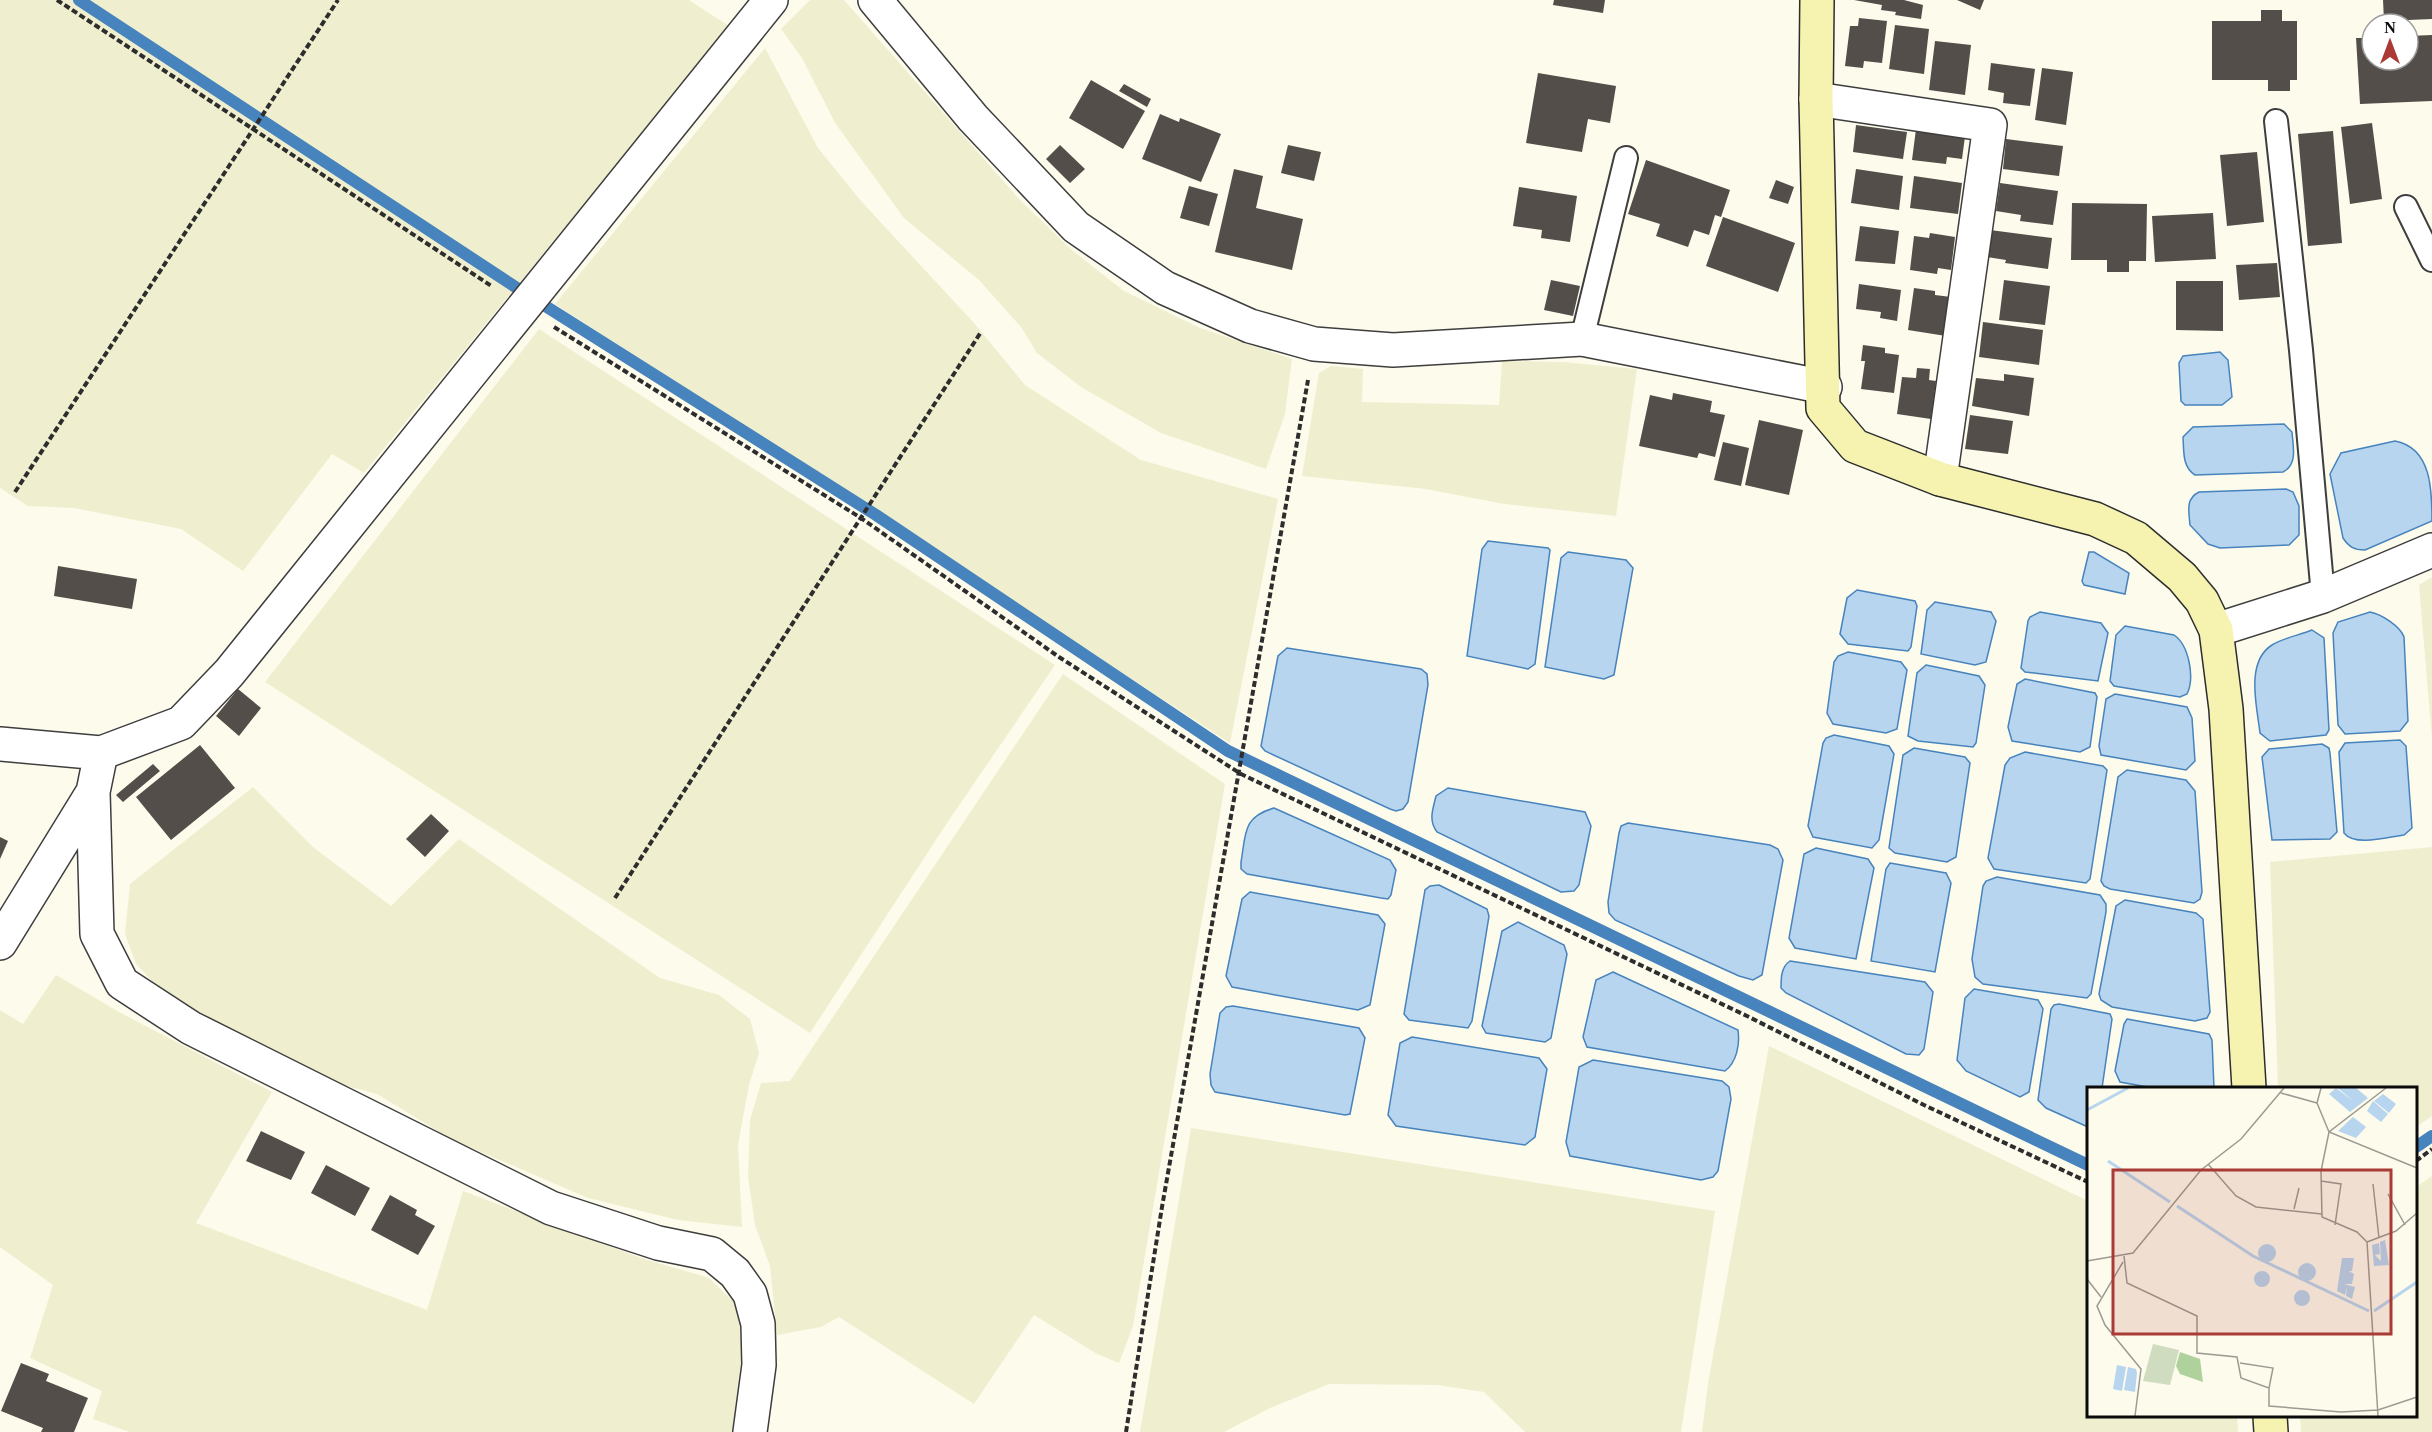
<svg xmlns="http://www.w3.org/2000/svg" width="2432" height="1432" font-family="'Times New Roman',serif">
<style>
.farmland{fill:#efefcf}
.water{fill:#b7d5ee;stroke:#4783bc;stroke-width:1.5}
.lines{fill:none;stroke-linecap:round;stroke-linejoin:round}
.stream{stroke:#4783bc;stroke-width:12}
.building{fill:#534e49}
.lane-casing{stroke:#3e3e3e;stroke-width:26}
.street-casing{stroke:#3e3e3e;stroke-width:36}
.secondary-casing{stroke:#2d2d2d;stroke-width:36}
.path{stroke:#2d2d2d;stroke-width:4;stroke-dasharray:6 3;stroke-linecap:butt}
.lane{stroke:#fff;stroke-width:22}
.street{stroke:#fff;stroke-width:33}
.secondary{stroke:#f5f3af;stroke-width:33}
.inset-river{fill:none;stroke:#b7d5ee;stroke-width:3}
.inset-road{fill:none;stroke:#9c9b92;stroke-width:1.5}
.view{fill:#aa3a35;fill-opacity:0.15;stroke:#aa3a35;stroke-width:3}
.inset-edge{fill:none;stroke:#0b0b0b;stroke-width:3}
</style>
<rect width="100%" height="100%" fill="#fdfbec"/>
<path class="farmland" d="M0,0H689L729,26L364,473L332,454L243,571L181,529L74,508L28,506L0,488Z
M810,0H844L1019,199L1073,251L1124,291L1200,328L1292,359L1285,414L1266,469L1161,433L1081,387L1037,353L1021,327L979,280L904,218L835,123L802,58L781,29Z
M765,48L818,148L861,201L974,323L1025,385L1141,460L1278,499L1230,743L555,304Z
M539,329L1055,665L947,823L810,1033L265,682Z
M1502,361L1563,362L1637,369L1616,516L1504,504L1426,489L1302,476L1319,373L1331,366L1363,369L1362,402L1499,405Z
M2432,577V739L2419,585Z
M1063,674L1225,784L1133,1326L1119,1363L1097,1354L1034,1315L974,1404L839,1317L821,1327L777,1335L770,1266L755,1225L748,1177L750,1120L761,1083L790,1081Z
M253,787L313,847L391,906L459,839L660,978L719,995L750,1019L759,1053L749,1085L738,1145L742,1227L678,1220L588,1198L451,1139L377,1094L328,1081L165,995L136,964L125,934L130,884Z
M2432,847V1116L2416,1127V1088H2278L2270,862Z
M56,975L119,1012L272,1092L196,1223L427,1310L463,1191L641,1258L709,1278L735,1303L743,1343L732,1432H129L93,1419L102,1391L30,1358L53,1285L0,1247V1010L23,1024Z
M1769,1046L2088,1201V1416H2237L2238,1432H1702L1708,1383Z
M1191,1128L1715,1211L1681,1432H1525L1484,1392L1437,1385L1329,1384L1270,1408L1224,1432H1140Z
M2432,1176V1432H2301L2300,1416H2416V1187Z"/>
<path class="water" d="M2220,352L2228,360L2232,397L2222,405H2185L2181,401L2179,363L2183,356Z
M2284,424L2292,432C2293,447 2298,464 2283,472L2195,475C2182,467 2184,451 2183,437L2193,427Z
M2395,441C2432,448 2432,491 2432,521L2365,550C2354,550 2349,547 2343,538L2330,474L2341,453Z
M2286,489L2293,492L2299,506V535L2289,545L2220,548L2208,544L2190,525C2189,512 2185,499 2199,492Z
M1488,541L1548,548L1550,550L1535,664L1528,669L1467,656L1482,549Z
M1568,552L1626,560L1633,568L1614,675L1604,679L1545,667L1561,558Z
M2089,552H2094L2129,573L2125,594L2084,585L2082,581Z
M1857,590L1915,601L1917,606L1911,647L1908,651L1848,644L1840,634L1847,598Z
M1935,602L1991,612L1996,621L1986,662L1975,665L1921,654L1927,610Z
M2040,612L2101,623L2108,633L2098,681L2025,672L2021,668L2028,621L2030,617Z
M2370,612C2381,614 2400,626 2404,637L2408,721L2400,731L2345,734L2338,725L2333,633L2338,622Z
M2125,626L2174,635C2189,645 2195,678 2187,694L2180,697L2114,686L2110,681L2116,635Z
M2312,630L2324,638L2329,730L2326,735L2270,741L2260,733C2257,707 2245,662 2272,645C2283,638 2300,635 2312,630Z
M1287,648L1421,669L1427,674L1428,685L1408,802L1403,809L1396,811L1390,809L1265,751L1261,746L1278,656Z
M1848,652L1901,662L1907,670L1897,729L1886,733L1833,724L1827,713L1834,662L1838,656Z
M1926,665L1979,676L1985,685L1976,743L1973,747L1918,741L1908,736L1917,673Z
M2025,679L2095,693L2097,697L2090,747L2080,752L2012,741L2008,727L2017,684Z
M2115,694L2187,707L2192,718L2195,761L2186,770L2101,755L2099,746L2106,699Z
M1834,735L1889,746L1894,754L1879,840L1872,848L1813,837L1808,826L1823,743L1826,738Z
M2400,740L2406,746L2412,828L2404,835C2388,837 2355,847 2344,833L2339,752L2345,743Z
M2322,744L2329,748L2330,753L2337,832L2330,839L2272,840L2262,757L2269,749Z
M1914,748L1965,757L1970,763L1956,857L1947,862L1895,853L1889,848L1903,755Z
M2025,752L2103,766L2107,770L2090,879L2086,883L1994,869L1988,858L2005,765L2010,758Z
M2127,770L2186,780L2195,791L2202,892L2200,899L2194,903L2110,889L2104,886L2101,881L2118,777Z
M1448,788L1585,812L1591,826L1579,885L1574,891L1561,892L1437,832C1428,820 1433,809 1436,796Z
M1274,808L1390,860L1396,870L1391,895L1388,899L1381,898L1247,874L1241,869V862C1246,834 1242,817 1274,808Z
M1628,823L1770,845L1778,849L1783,860L1762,975L1753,980L1739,976L1615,920L1609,913L1608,902L1619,833L1621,826Z
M1816,848L1868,859L1874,868L1856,959L1795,948L1789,938L1804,854Z
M1890,863L1946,873L1951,883L1935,972L1871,961L1886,869Z
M1997,877L2100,895L2106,904V912L2091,994L2087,998L1983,984L1975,977L1972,959L1983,886L1986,881Z
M1439,885L1487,909L1489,916L1472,1021L1468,1028L1409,1020L1404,1014L1425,890L1430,886Z
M1250,892L1378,915L1385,924L1370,1005L1358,1010L1232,987L1226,976L1242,899Z
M2125,900L2196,913L2203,919L2210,1012L2207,1018L2195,1021L2112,1007L2101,1000L2099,994L2116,906Z
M1518,922L1564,945L1567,954L1551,1038L1545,1042L1486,1033L1482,1026L1502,931Z
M1790,961L1925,982L1933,992L1924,1049L1919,1055L1906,1054L1786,993L1781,988C1781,978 1781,967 1790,961Z
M1613,972L1738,1030C1740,1044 1737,1062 1725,1071L1587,1047L1583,1037L1596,980Z
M1974,989L2038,1000L2043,1009L2029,1092L2020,1097L1966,1071L1957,1060L1965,998Z
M2059,1004L2110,1014L2112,1019L2102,1088H2088V1127L2046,1108L2038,1100L2051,1009L2054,1005Z
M1233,1006L1359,1028L1365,1038L1350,1114L1345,1115L1215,1092L1211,1085L1210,1074L1220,1013L1226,1007Z
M2127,1019L2209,1034L2212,1040L2214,1088H2153L2120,1082L2115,1071L2124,1024Z
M1412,1037L1539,1058L1547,1069L1535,1137L1525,1145L1396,1126L1388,1115L1400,1043Z
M1593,1060L1722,1081L1729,1087L1731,1099L1718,1171L1713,1177L1701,1180L1570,1156L1566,1142L1579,1067Z"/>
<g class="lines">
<path class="stream" d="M79,0L520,290L876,515L1228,751L2088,1165
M2416,1147L2432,1136"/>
</g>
<path class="building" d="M1554,0H1605L1603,13L1553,5Z
M1854,0H1904L1923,5L1921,19L1895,15L1896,12L1881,10L1882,5Z
M1957,0H1984L1980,10Z
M2383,0H2432V19L2384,21Z
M2261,10H2282V21H2297V80H2290V91H2268V80H2212V21H2261Z
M1859,18L1887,21L1882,63L1864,61L1863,68L1845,66L1850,26H1858Z
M1895,25L1929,29L1924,74L1889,69Z
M2432,35V101L2360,104L2356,38H2372V60H2408V36Z
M1935,41L1971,45L1965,95L1929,90Z
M1991,63L2035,69L2030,106L2003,103L2004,93L1988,90Z
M2042,68L2073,72L2066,125L2035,120Z
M1538,73L1616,86L1610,123L1588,119L1582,152L1526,143Z
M1091,80L1145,111L1123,149L1069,118Z
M1124,84L1151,99L1147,107L1119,91Z
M1160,114L1179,122L1180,118L1221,134L1201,182L1142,159Z
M2372,123L2382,199L2350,204L2341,127Z
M1856,125L1907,132L1903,159L1853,152Z
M1916,129H1966L1962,159L1947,157L1946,164L1912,160Z
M2333,131L2342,243L2308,246L2298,134Z
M2006,139L2063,146L2059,176L2003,169Z
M1060,145L1085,169L1070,183L1046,159Z
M1288,145L1321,152L1314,181L1281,173Z
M2257,152L2264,222L2227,226L2220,155Z
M1646,160L1730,190L1721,217L1715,215L1709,235L1694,230L1688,247L1656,236L1660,224L1628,214Z
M1234,169L1263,176L1256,208L1303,219L1292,270L1215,252Z
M1856,169L1903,176L1899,210L1851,203Z
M1914,176L1962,183L1958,214L1910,208Z
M1776,180L1794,187L1788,204L1769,198Z
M2000,183L2058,191L2053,225L2020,221L2021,215L1996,211Z
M1189,186L1218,194L1209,226L1180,218Z
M1519,187L1577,196L1570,242L1541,238L1542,230L1513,226Z
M2072,203L2147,204L2146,261H2129V272H2107V260H2071Z
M2213,213L2216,259L2155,262L2152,216Z
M1723,217L1795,243L1778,292L1706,266Z
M1860,226L1899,231L1895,264L1855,261Z
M1990,230L2052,238L2048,269L2005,263L2006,260L1987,257Z
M1930,233L1955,237L1951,270L1938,268L1937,274L1910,270L1914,236L1929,238Z
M2277,263L2280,297L2239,300L2236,265Z
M1551,280L1580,286L1573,316L1544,310Z
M2004,280L2050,286L2045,325L1999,320Z
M2176,281H2223V331L2176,330Z
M1859,284L1901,290L1897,321L1880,318L1881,312L1856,309Z
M1914,288L1935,291V295L1951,297L1946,336L1908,330Z
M1983,322L2043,330L2039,365L1979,357Z
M1863,345L1885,348V353L1899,355L1894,393L1861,389L1865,361H1861Z
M1917,368L1930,369L1929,380L1936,381L1931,419L1897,414L1902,377L1916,378Z
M2004,374L2034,378L2029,416L1972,406L1976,378L2004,381Z
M1673,393L1712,401L1710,412L1725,415L1715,457L1699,453L1697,458L1639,446L1650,395L1672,400Z
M1970,415L2013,421L2008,454L1965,449Z
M1759,420L1803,430L1789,495L1745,485Z
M1723,442L1749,448L1741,486L1714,480Z
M58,566L137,579L132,609L54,596Z
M238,689L261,708L239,736L216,716Z
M200,745L235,788L171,840L136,797Z
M153,764L160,771L123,802L116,795Z
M431,814L449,831L425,857L406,839Z
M0,837L8,841L0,859Z
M261,1131L305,1152L291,1180L246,1161Z
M326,1165L370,1188L355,1216L311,1193Z
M390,1195L417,1210L415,1215L435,1226L418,1255L371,1230Z
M21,1363L49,1374L46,1381L88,1398L74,1432H41L43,1428L1,1411Z"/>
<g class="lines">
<defs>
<path id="lane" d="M2276,121L2301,350L2323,596
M2406,207L2432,260
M1582,339L1626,158"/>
<path id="street" d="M875,0L973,118L1076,227L1165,288L1250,326L1314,344L1393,350L1582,339L1825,387
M1816,99L1990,125L1940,479
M2216,630L2323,596L2432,550
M0,744L101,753L181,723L229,673L771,0
M101,753L93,792L97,934L122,983L191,1028L551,1208L658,1243L712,1254L735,1273L750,1294L758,1324L759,1365L750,1432
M0,943L93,792"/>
<path id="secondary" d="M1817,0L1816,99L1823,408L1855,446L1940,479L2095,519L2136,538L2182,577L2202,601L2216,630L2226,709L2249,1088
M2270,1416L2271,1432"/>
</defs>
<use href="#lane" class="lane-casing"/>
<use href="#street" class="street-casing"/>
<use href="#secondary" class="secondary-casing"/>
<path class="path" d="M57,0L493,287
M554,327L861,518L1059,657L1241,774L1747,1016L1924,1105L2088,1182
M15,492L338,0
M615,898L981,332
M2416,1161L2432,1149
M1126,1432L1162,1207L1308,380"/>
<use href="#lane" class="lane"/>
<use href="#street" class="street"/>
<use href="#secondary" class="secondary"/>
</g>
<g transform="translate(2087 1087)">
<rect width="330" height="330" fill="#fdfbec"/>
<path d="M93,265L113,272L116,295L93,287L89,279Z" fill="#afd19c"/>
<path d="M66,257L92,263L83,298L56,294Z" fill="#d0dcc0"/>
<path d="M249,1L266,14L251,1H269L281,11L263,25L242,7ZM296,7L309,17L302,26L287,14ZM286,14L301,27L294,35L280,24ZM266,30L279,40L269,51L251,44ZM298,153L302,178L287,179L285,158L292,156L293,167L288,168L294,174L293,155ZM171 166a9 9 0 1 1 18 0a9 9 0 1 1-18 0ZM255,171H267L265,184H262L267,187L265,197H257L268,200L265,212L259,209L260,200L258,208L250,204ZM211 185a9 9 0 1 1 18 0a9 9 0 1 1-18 0ZM167 192a8 8 0 1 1 16 0a8 8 0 1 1-16 0ZM207 211a8 8 0 1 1 16 0a8 8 0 1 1-16 0ZM30,278L39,280L35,304L26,302ZM41,280L49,282L50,286L48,305L37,303Z" fill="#b7d5ee"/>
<path class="inset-river" d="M0,23L41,1M21,74L83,115M90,119L166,169L282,224M287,224L330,195"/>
<path class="inset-road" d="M234,1L230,16L242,45L330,81M194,6L230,16M121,77L149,109L169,120L235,127M234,94L254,97L248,138M286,97L292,151M301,107L318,138M207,122L212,101M280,155L309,144L330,126M37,169L40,196L110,229V266L150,270L154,291L182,301V319L254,325L291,323L330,310M0,174L46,166L114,83L154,52L197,1M36,175L10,219L18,238L54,282L48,329M0,192L14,210M153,276L186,281L182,301M291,329L280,155L270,145L235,130L234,84L242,45L299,1"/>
<path class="view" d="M26,83H304V247H26Z"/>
<rect width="330" height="330" class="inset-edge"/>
</g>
<g transform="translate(2390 42)"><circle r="28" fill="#ffffff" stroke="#9d9d9d" stroke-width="1.5"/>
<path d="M0-4.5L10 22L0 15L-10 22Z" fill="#aa3a35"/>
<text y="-9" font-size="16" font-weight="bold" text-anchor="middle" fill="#0b0b0b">N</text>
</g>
</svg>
